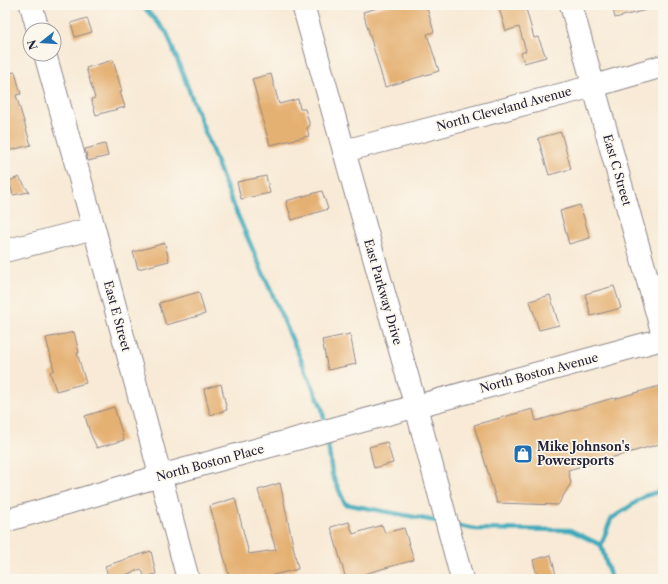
<svg xmlns="http://www.w3.org/2000/svg" width="668" height="584" font-family="'Libre Caslon Text',serif">
<style>
.lines{fill:none;stroke-linecap:round;stroke-linejoin:round}
.stream{stroke:#3caabb;stroke-width:4.5}
.building{fill:#e5b173}
.minor-casing{stroke:#8d8688;stroke-width:24}
.major-casing{stroke:#8d8688;stroke-width:24}
.minor{stroke:#fff;stroke-width:22}
.major{stroke:#fff;stroke-width:22}
.labels{text-anchor:middle;stroke-width:3.5;stroke-linejoin:round;paint-order:stroke}
.street-label{font-size:12px;fill:#22223b;stroke:#fbf7ec}
.poi-label{font-size:12px;font-weight:bold;fill:#22223b;stroke:#fbf7ec;text-anchor:start}
</style>
<rect width="100%" height="100%" fill="#fbf7ec"/>
<filter id="ink" filterUnits="userSpaceOnUse"><feTurbulence type="fractalNoise" baseFrequency=".025" numOctaves="2"/><feDisplacementMap in="SourceGraphic" scale="8" xChannelSelector="R" yChannelSelector="G"/><feConvolveMatrix kernelMatrix="1 2 1 2 8 2 1 2 1" color-interpolation-filters="sRGB"/></filter>
<filter id="wash" filterUnits="userSpaceOnUse"><feTurbulence type="fractalNoise" baseFrequency=".012" numOctaves="4" result="noise"/><feDisplacementMap in="SourceGraphic" scale="16" xChannelSelector="R" yChannelSelector="G"/><feGaussianBlur stdDeviation="0.9" result="paint"/><feColorMatrix in="noise" values="0 0 0 0 0 0 0 0 0 0 0 0 0 0 0 0 0 1.4 0 .05"/><feComposite in="paint" operator="in"/></filter>
<g filter="url(#wash)">
<rect width="100%" height="100%" fill="#f8ead6"/>
<g class="lines">
<path class="stream" d="M142,5L167,33L232,202L322,408L325,425
M327,436L332,474L345,504L441,522
M454,525L475,529L570,530L601,545
M611,579L601,545L611,519L645,496L663,490"/>
</g>
<g id="blocks">
<path class="building" d="M388,5H426L434,32L427,34L439,71L385,87L363,12Z
M498,5H525L534,38L538,37L546,57L524,63L521,53L526,51L519,27L506,31Z
M612,5H649L650,9L615,18Z
M87,18L92,32L75,37L71,23Z
M113,60L122,92H120L125,107L96,115L91,99L95,98L86,68Z
M5,68H8L10,73L15,72L21,94L16,95L31,145L8,151L5,142Z
M271,74L279,104L298,99L300,109H305L310,126L307,128L309,136L270,145L262,118H263L252,79Z
M561,132L571,169L549,175L538,138Z
M105,144L108,156L88,161L85,149Z
M266,176L270,193L241,199L237,182Z
M19,177L29,192L13,195L9,181Z
M322,191L328,209L292,220L286,201Z
M580,205L590,238L569,244L560,211Z
M165,243L169,261L138,269L133,252Z
M614,286L621,308L591,316L585,294Z
M199,292L205,314L166,325L159,303Z
M550,295L559,325L539,330L530,301Z
M74,332L79,353H77L86,383L56,391L50,372L54,370L46,338Z
M350,334L356,364L328,370L322,340Z
M221,384L227,410L210,415L204,389Z
M663,385V443L568,470L571,483L558,505L497,503L474,425L533,409L536,421L613,398L614,399Z
M114,407L124,440L97,448L90,433L85,416Z
M387,442L393,463L374,468L369,447Z
M280,483L298,569L257,579H230L210,506L235,498L249,554L276,550L258,490Z
M349,522L353,534L382,525L385,533L404,528L414,560L346,579L331,527Z
M151,551L156,574L145,577L141,569L115,579H109L105,566Z
M551,555L557,579H538L533,560Z"/>
</g>
</g>
<g filter="url(#ink)">
<use href="#blocks" fill-opacity="0" stroke="#8d8688" stroke-width="1"/>
<g class="lines">
<defs>
<path id="minor" d="M31,5L38,30
M571,5L663,335
M45,54L94,228L188,579
M344,151L594,86L663,66
M5,251L94,228
M5,521L160,476L663,339"/>
<path id="major" d="M303,5L416,407L462,579"/>
</defs>
<use href="#minor" class="minor-casing"/>
<use href="#major" class="major-casing"/>
<use href="#minor" class="minor"/>
<use href="#major" class="major"/>
</g>
</g>
<defs>
<symbol id="shop-square" viewBox="-11 -11 22 22"><rect x="-9" y="-9" width="18" height="18" rx="4" fill="#1f6fb2" stroke="#fbf7ec"/><path d="M-5-2.5h2.3a2.7 3.5 0 0 1 5.4 0H5L5.5 6h-11ZM-1.5-2.5h3a1.5 2.3 0 0 0-3 0Z" fill="#fff"/></symbol>
</defs>
<g fill-rule="evenodd">
<use href="#shop-square" x="512" y="443" width="22" height="22"/>
</g>
<g class="labels">
<g class="street-label">
<text transform="translate(504 109) rotate(-15)" y="4">North Cleveland Avenue</text>
<text transform="translate(617 170) rotate(74)" y="4">East C Street</text>
<text transform="translate(383 292) rotate(74)" y="4">East Parkway Drive</text>
<text transform="translate(117 316) rotate(75)" y="4">East E Street</text>
<text transform="translate(539 373) rotate(-15)" y="4">North Boston Avenue</text>
<text transform="translate(210 463) rotate(-15)" y="4">North Boston Place</text>
</g>
<g class="poi-label">
<text x="537" y="451">Mike Johnson's<tspan x="537" dy="14">Powersports</tspan></text>
</g>
</g>
<rect width="668" height="584" fill="none" stroke="#fbf7ec" stroke-width="20"/>
<g transform="translate(42 42) rotate(253)"><circle r="19" fill="#fbf7ec" stroke="#a4a2a5"/>
<path d="M0-3L7 15L0 10L-7 15Z" fill="#1f6fb2"/>
<text y="-6" font-size="11" font-weight="bold" text-anchor="middle" fill="#22223b">N</text>
</g>
</svg>
